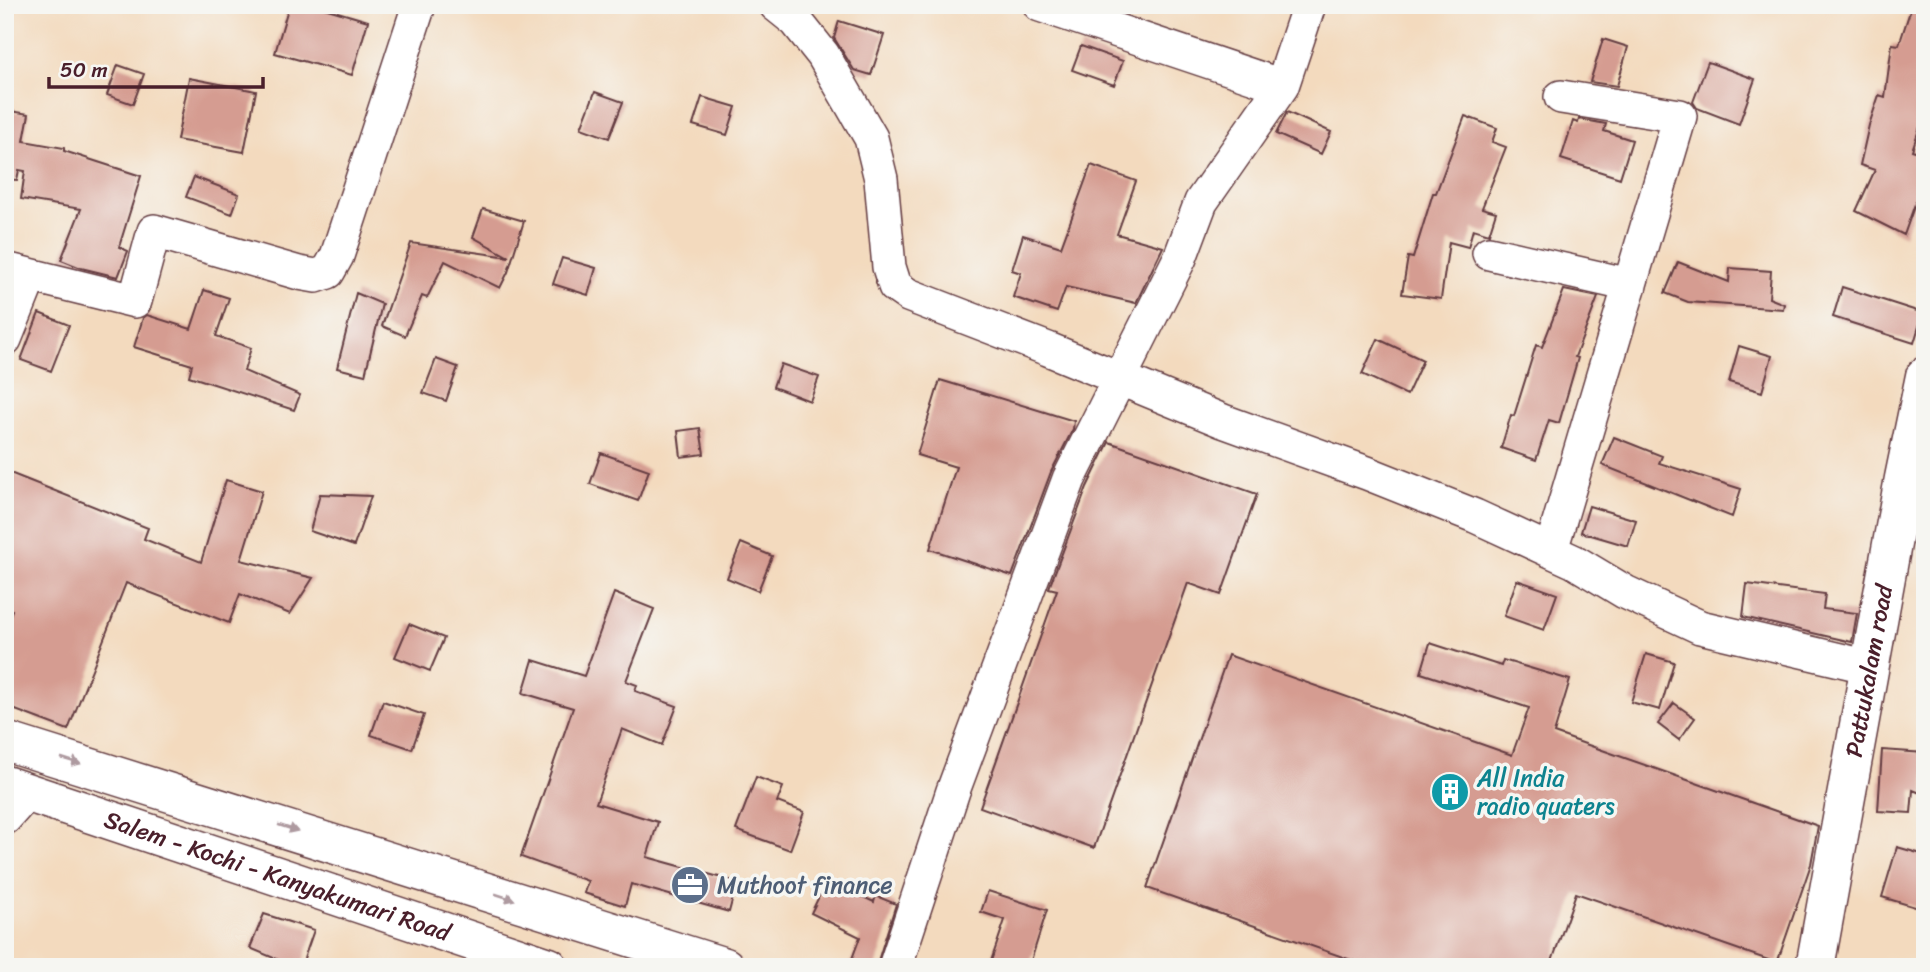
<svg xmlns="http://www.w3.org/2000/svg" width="1930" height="972" font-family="Sriracha,sans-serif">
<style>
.building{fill:#d59c91}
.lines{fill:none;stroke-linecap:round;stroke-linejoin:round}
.minor-casing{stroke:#633b41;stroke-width:36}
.secondary-casing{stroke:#633b41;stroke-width:41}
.trunk-casing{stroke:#633b41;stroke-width:41}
.minor{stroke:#fff;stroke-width:33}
.secondary{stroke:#fff;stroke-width:38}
.trunk{stroke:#fff;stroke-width:38}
.oneway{fill:#ae9aa0}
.labels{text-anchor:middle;stroke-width:7;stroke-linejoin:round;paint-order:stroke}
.street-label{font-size:24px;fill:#4a1f2b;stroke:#f6f6f2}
.culture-label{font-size:24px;fill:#0d838f;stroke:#f6f6f2;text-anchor:start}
.service-label{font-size:24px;fill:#4e5e75;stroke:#f6f6f2;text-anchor:start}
</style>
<rect width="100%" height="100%" fill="#f6f6f2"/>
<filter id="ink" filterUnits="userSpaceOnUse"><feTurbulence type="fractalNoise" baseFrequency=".0143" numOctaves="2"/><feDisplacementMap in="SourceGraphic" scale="14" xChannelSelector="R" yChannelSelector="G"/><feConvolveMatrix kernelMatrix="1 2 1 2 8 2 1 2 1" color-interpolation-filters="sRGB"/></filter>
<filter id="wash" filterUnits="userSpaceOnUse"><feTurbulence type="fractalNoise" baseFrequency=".00686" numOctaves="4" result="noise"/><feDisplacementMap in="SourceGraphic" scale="28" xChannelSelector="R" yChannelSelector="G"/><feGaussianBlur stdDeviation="1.57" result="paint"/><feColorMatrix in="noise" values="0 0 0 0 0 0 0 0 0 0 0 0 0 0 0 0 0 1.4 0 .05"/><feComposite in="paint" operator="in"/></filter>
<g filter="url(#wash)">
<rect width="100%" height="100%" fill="#f3dabe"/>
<g id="blocks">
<path class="building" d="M289,5H314L368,21L352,75L275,53Z
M1912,5H1925V112L1912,150L1925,154V175L1904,235L1856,211L1875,170L1860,165L1869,125L1879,95L1885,97L1892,44L1899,45Z
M839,21L884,35L871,75L854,70L834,38Z
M1603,39L1628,47L1617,86L1590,82Z
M1081,46L1123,61L1114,85L1072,70Z
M1708,62L1755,79L1739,124L1697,108L1693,102Z
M118,65L144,74L133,104L107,95Z
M189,78L256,91L244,152L177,140Z
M595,92L623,102L609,138L581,128Z
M702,97L736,107L727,135L693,125Z
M5,110L29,114L24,141L64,148V151L141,176L119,247L128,251L118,277L81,268L61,260L81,209L21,199L25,171L19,170L17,180L5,179Z
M1287,112L1331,132L1321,154L1276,134Z
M1465,116L1497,128L1492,142L1506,147L1482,208L1496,212L1489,234L1473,229L1468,247L1449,242L1441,299L1402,294L1408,257L1413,258L1433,193H1436Z
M1579,119L1606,124L1604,131L1632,140L1620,178L1561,159L1573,121L1578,123Z
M1091,165L1136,181L1117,234L1163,247L1136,303L1066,287L1057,312L1013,297L1021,273L1012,270L1023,235L1061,247Z
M194,177L239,194L232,214L186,197Z
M483,209L524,221L508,272L500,288L445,261L427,298L422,296L405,336L382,326L411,243L509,257L473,237Z
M562,258L596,268L588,295L553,284Z
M1678,262L1729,282L1730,268L1771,271L1769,298L1784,304L1783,309L1688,302L1665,293Z
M1842,287L1923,313L1914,343L1833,317Z
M204,290L229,298L216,336L251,348L244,371L300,395L294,410L189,376L192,365L134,347L143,318L147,315L191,329Z
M1564,290L1598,297L1575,357L1578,358L1559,423L1549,420L1536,460L1501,448L1511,415L1514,416L1536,345L1542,347Z
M356,293L382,304L365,375L337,368Z
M39,313L69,325L51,371L21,360Z
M1378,339L1423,360L1407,395L1362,374Z
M1739,346L1772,356L1762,392L1729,382Z
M436,359L458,367L446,401L423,393Z
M781,364L819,377L810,401L773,387Z
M940,380L1074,421L1073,429L1051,472L1012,576L930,549L956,467L917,455Z
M700,428L704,454L681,457L678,431Z
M1614,437L1662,456L1659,463L1741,489L1732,517L1602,465Z
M1109,442L1257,494L1221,595L1188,583L1094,848L980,807L1057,590L1049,588L1087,487Z
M601,453L649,470L638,501L590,484Z
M5,471L148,528L144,539L201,562L226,480L262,491L241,560L313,578L290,614L240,594L229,623L126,583L68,730L5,706V628L12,610L5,607Z
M320,494L371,496L354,546L310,531Z
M1589,506L1636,520L1628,546L1581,532Z
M741,543L772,556L758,591L727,578Z
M1517,580L1557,594L1544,630L1504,616Z
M1747,584L1825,594L1823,609L1857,613L1852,642L1743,617Z
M614,593L654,609L626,681L637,685L635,691L677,706L662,745L622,729L596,803L658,822L647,857L737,882L729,912L631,884L625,906L584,893L588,881L521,857L573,708L523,693L533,660L584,676Z
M409,624L444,638L430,671L395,657Z
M1430,643L1501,666L1503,660L1570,680L1554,733L1818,826L1811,864L1777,963L1576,893L1550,967H1371L1147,888L1228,655L1512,755L1529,708L1421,673Z
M1646,654L1674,662L1660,710L1631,702Z
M383,701L424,715L412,749L371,735Z
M1674,703L1695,718L1679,740L1658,724Z
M1882,750L1925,753V795L1913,790L1911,813L1878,811Z
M756,777L783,787L777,802L804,812L790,850L736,830Z
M1897,847L1925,855V910L1882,897Z
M827,880L874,902L876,896L896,904L876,967H849L860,937L811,913Z
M988,891L1047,910L1029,967H989L1005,920L981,912Z
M264,914L314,930L301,967H295L250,948Z"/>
</g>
</g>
<g filter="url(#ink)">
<use href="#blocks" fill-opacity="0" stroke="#633b41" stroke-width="2"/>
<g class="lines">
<defs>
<path id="minor" d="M776,5L796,21L823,55L871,138L881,179L889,267L895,286L908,295L1048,349L1223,421L1367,473L1475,516L1575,562L1625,592L1700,627L1870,667
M1282,86L1309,5
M1489,253L1630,285
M5,269L135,301L154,231L299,273L316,276L328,272L337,256L419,5
M5,339L30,277
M1551,550L1680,116L1561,97
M5,818L28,792
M895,967L953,791L1069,479L1180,258L1201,202L1282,86L1040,5"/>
<g id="secondary">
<path id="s1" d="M1815,967L1904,478L1925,376"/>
</g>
<g id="trunk">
<path d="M5,741L725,967"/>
<path id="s2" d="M5,785L549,967"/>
</g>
</defs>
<use href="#minor" class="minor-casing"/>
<use href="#secondary" class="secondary-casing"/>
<use href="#trunk" class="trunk-casing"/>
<use href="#minor" class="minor"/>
<use href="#secondary" class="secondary"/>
<use href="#trunk" class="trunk"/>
</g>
<defs><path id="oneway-solid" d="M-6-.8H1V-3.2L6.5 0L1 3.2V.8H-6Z" transform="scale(1.75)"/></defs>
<g class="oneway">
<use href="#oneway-solid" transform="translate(71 761) rotate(17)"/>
<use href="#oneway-solid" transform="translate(288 828) rotate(18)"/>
<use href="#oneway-solid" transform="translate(505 897) rotate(18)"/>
</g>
</g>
<defs>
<symbol id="building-disc" viewBox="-11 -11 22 22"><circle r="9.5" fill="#0f9aa8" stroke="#f6f6f2"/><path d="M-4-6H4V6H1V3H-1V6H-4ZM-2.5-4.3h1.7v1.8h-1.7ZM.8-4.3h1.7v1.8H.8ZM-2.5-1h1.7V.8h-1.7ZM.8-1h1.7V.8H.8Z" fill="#fff"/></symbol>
<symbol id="office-disc" viewBox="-11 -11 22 22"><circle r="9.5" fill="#5c6f8a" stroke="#f6f6f2"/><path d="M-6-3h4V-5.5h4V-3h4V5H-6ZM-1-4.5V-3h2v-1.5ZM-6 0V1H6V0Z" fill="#fff"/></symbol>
</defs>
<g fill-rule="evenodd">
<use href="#building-disc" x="1428" y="770" width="44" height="44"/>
<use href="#office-disc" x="668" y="863" width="44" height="44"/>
</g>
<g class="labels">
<g class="street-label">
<text dy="8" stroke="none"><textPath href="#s1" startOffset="301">Pattukalam road</textPath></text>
<text dy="8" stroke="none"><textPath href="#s2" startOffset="287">Salem - Kochi - Kanyakumari Road</textPath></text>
</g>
<g class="culture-label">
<text x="1477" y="786">All India<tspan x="1477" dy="28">radio quaters</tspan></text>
</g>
<g class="service-label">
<text x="717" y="893">Muthoot finance</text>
</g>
</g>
<rect width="1930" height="972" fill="none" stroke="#f6f6f2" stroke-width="28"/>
<path d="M49 77v10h214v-10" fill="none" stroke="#4a1f2b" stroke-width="3.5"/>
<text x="60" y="77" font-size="21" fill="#4a1f2b" stroke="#f6f6f2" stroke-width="5" paint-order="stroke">50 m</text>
</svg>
